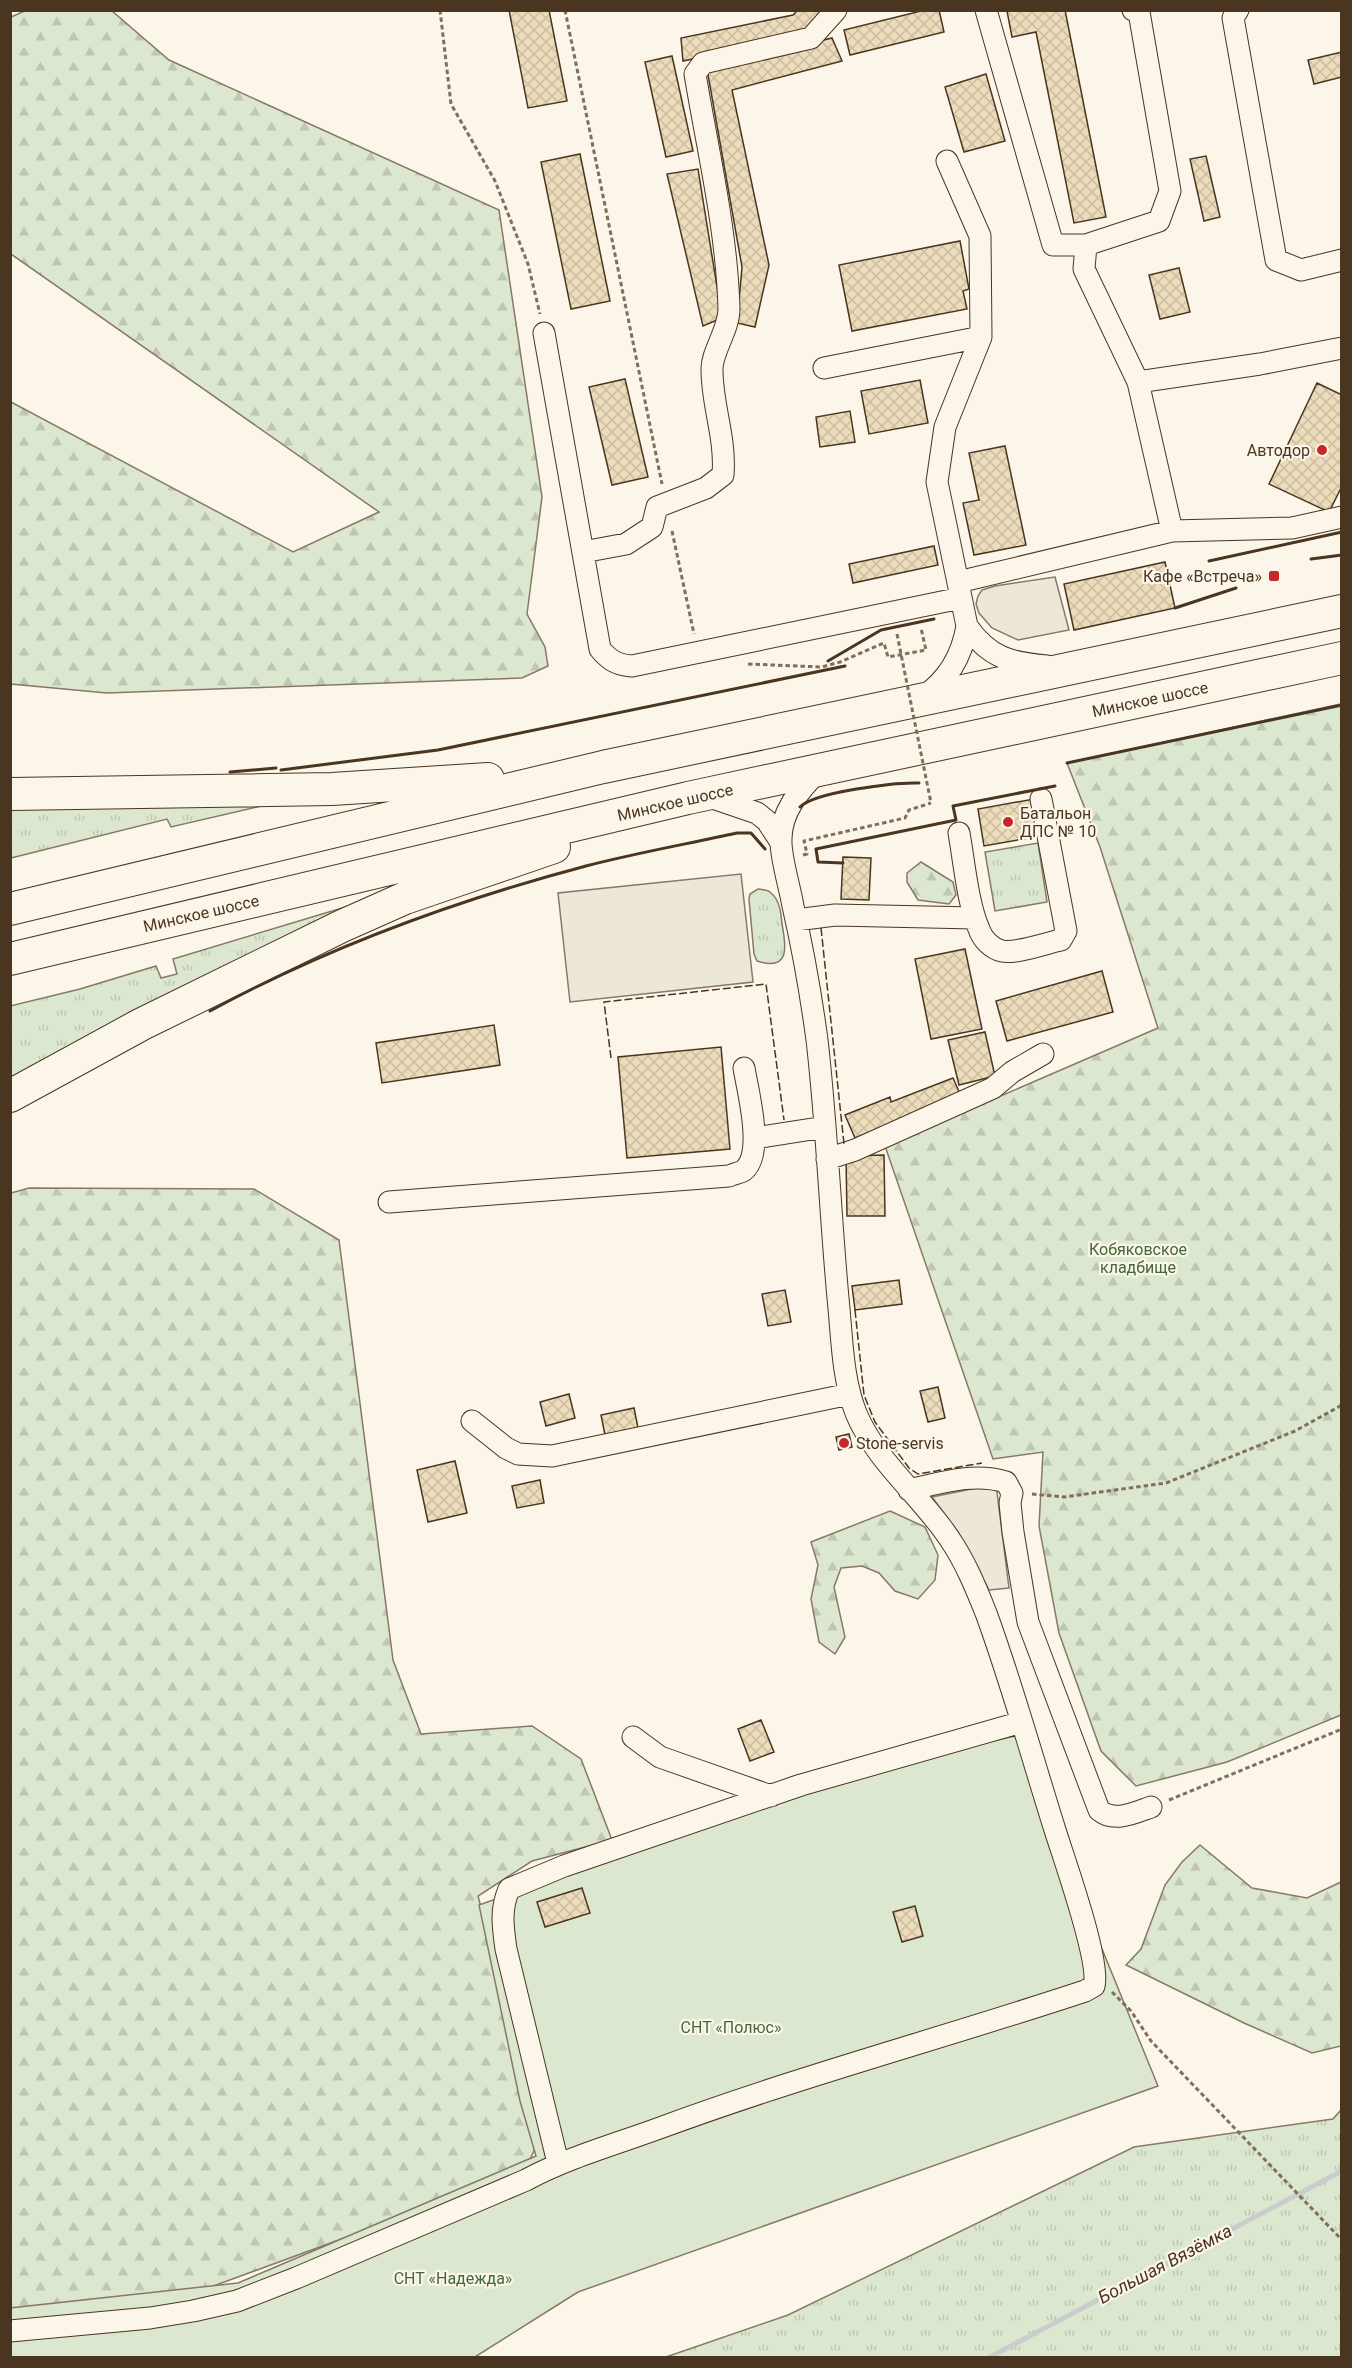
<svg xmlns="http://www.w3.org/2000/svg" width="1352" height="2368" font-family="Roboto,sans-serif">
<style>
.grass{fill:url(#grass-tufts);stroke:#887966;stroke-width:1.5}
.forest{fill:url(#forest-firs);stroke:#887966;stroke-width:1.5}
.garden{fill:#dce7d0;stroke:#887966;stroke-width:1.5}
.parking{fill:#ede7d9;stroke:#887966;stroke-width:1.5}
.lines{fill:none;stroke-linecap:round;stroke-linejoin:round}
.stream{stroke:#c9cecd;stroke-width:5}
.building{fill:url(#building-cross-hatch);stroke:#4a3520;stroke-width:1.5}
.minor-casing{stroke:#4a3520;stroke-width:23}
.highway-casing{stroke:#4a3520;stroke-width:34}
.path{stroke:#7f6f5c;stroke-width:3;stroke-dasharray:4.5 3;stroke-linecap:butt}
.minor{stroke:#fbf6e9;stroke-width:21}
.highway{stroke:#fbf6e9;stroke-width:32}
.path-bridge{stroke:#7f6f5c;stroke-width:3;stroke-dasharray:4.5 3;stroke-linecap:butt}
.fence{stroke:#4a3520;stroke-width:1.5;stroke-dasharray:8 3;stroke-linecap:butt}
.wall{stroke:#4a3520;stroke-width:3}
.poi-dot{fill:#c62828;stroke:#fbf6e9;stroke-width:2}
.labels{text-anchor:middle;stroke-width:4.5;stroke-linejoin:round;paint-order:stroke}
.poi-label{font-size:16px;fill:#4a3520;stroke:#fbf6e9;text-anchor:end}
.street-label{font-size:16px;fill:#4a3520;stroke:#fbf6e9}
.park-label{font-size:16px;fill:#436837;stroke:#fbf6e9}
.water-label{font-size:18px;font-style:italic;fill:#4a3520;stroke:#fbf6e9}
</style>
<defs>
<pattern id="grass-tufts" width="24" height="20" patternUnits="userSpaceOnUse" patternTransform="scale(1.5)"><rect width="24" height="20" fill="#dce7d0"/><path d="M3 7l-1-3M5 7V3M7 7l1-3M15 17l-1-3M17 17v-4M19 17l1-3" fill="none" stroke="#bec7b2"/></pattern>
<pattern id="forest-firs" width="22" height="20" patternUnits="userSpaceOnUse" patternTransform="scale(1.5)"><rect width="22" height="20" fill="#dce7d0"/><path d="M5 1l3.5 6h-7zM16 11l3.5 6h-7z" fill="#bec7b2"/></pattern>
<pattern id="building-cross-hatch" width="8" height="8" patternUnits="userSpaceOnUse" patternTransform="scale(1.5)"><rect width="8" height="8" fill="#ecdcbc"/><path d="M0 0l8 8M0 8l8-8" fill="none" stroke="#ccbda1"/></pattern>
</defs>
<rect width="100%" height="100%" fill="#fbf6e9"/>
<path class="grass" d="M283,801L171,827L167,819L11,858L10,806Z
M1038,843L1047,902L995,911L985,852Z
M758,889C763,890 767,889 771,893C780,900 781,914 782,924C786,945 791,972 757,961L754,954L749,899L750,894Z
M352,905L138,1009L11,1083L10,1006L80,989L156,966L161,978L177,974L173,959Z
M1341,2110V2357H666L788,2315L1134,2147L1333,2119Z"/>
<path class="forest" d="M27,10L112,11L169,60L499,210L542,497L527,614L545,647L548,666L522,678L107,693L11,684V402L293,552L379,512L11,254V17Z
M1341,704V1715L1227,1762L1136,1786L1101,1751L1059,1633L1039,1526L1043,1452L993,1459L885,1146L1158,1028L1100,847L1067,763Z
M921,862L953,882L956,895L949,904L918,900L907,882V873Z
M29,1188L254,1189L339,1240L393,1660L421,1734L532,1726L581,1759L612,1840L532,1861L478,1896L542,2134L524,2172L197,2292L11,2315V1193Z
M890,1511L925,1527L938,1555L935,1580L918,1599L895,1591L879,1573L862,1566L841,1568L834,1587L845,1637L835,1654L819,1642L811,1599L818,1565L811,1542Z
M1200,1845L1252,1888L1307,1898L1341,1882V2046L1312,2053L1244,2023L1126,1965L1141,1949L1165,1885L1182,1862Z"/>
<path class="garden" d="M1015,1736L1158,2086L578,2292L475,2357H11L10,2308L238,2283L536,2156L520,2101L479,1905L759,1806L911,1760Z"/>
<path class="parking" d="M1055,577L1069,630L1018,640L992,628L979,613L976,604L978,596L982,590L995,586Z
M741,874L753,982L570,1002L558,893Z
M996,1484L1009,1588L989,1590L958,1532L932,1497Z"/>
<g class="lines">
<path class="stream" d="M988,2358L1342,2171"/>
</g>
<path class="building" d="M509,10H549L567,101L528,108Z
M798,10H827L801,36L683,61L681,38L793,15Z
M925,10H939L944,32L850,55L844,30Z
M1065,10L1106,217L1074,223L1036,32L1012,37L1007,11Z
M832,38L842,61L732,90L769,265L755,327L737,323L742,267L707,69Z
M1342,52V77L1314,84L1308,60Z
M672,56L693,151L666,157L645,62Z
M986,74L1005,141L964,152L945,87Z
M580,154L610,301L571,309L541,162Z
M1206,156L1220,217L1204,221L1190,159Z
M698,169L722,318L703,326L667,174Z
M960,241L969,289L963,291L967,309L852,331L839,265Z
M1179,268L1190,312L1160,319L1149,275Z
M625,379L648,477L612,485L589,387Z
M920,380L928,423L869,434L861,391Z
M1317,383L1342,395V486L1329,512L1269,484Z
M850,411L855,442L820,447L816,417Z
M1005,446L1026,545L974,555L963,503L979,500L969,453Z
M934,546L938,565L853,583L849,564Z
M1165,562L1175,608L1074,630L1064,584Z
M1034,799L1040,836L984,846L978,809Z
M843,857L871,858L869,900L841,899Z
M965,949L982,1029L931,1039L915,959Z
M1102,971L1113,1012L1007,1041L996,1001Z
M494,1025L500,1065L382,1083L376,1043Z
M985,1032L995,1076L959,1085L948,1040Z
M721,1047L730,1149L627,1158L618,1057Z
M953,1078L961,1096L855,1138L845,1115L890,1097L891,1102Z
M884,1155L885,1216H847L846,1156Z
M899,1280L902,1304L855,1310L852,1286Z
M785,1290L791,1322L768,1326L762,1294Z
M938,1387L945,1418L928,1422L920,1391Z
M569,1394L575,1418L546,1426L540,1402Z
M634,1408L638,1428L605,1435L601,1415Z
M849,1434L852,1447L839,1450L836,1437Z
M455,1461L467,1513L428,1522L417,1470Z
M540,1480L544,1503L517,1508L512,1486Z
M761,1720L774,1752L750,1761L738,1729Z
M582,1888L590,1913L545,1927L537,1902Z
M915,1906L923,1936L902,1942L893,1912Z"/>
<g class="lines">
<defs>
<path id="minor" d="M986,10L1053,245H1086
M1133,10L1139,12L1170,191L1159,221L1086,245L1084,269L1138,382L1260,364L1342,348
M1238,10L1233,18L1276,260L1301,270L1342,260
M947,161L980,236L981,337L945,427L937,482L967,626C989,658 1011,663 1047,666
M544,333L600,649C609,660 617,665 632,666L961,598
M824,368L981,337
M1138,382L1172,531
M583,552L626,544L652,527L657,507L706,488L723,475C726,437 712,406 712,370C711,353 729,330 729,309C727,231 708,152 695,74L703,63L811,38L836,10
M958,582L1172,531L1292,528L1342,517
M923,697C948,680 962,656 967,626
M707,796L757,813L767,821L780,841
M959,833C964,861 968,905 979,929C982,939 992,949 1002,951C1016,954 1046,943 1061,940L1066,931L1041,799
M796,920L835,915L975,918
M755,1138L825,1127
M827,1159L855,1150L993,1088L1012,1072L1043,1054
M389,1202L729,1176C733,1174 739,1173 743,1171C765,1155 748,1092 744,1068
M472,1421L506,1448L518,1454L552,1456L850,1394
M909,1490C941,1483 973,1472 1006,1482L1012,1493L1010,1503L1013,1532L1028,1622L1099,1810C1114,1823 1134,1813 1151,1807
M633,1737L660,1757L771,1796
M558,2163L506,1949C503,1927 500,1910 509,1889L564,1866L801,1785L1022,1722
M10,2331L150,2318L193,2311L237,2301L296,2278L526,2180C567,2158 613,2145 657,2129C797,2077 943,2038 1085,1991L1094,1986C1101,1962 1064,1859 1055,1830C1032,1757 1012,1684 986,1613C976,1588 965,1561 949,1538C922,1497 875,1460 856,1413C842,1378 842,1336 838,1298C830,1212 827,1126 817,1040C811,995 803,950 793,906C790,888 781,859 781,842C780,812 799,791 819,770"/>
<path id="highway" d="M10,794L332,789L488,779
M10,909L603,767L1342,611
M10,959L688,798L1342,658
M10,1096L142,1024L342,926L405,898L554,847"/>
</defs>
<use href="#minor" class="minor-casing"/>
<use href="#highway" class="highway-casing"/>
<path class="path" d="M84,10H96
M440,10L451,104L495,181L528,264L540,314
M565,10L662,484
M672,531L694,634
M748,664L822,667L840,662L884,643L888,657L926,650L921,628
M803,855L807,854L804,841L905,818L909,810L931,803
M1032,1494L1064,1497L1166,1483L1295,1431L1342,1405
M1169,1800L1342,1729
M1112,1992L1131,2011L1151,2041L1342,2240"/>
<use href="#minor" class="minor"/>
<use href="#highway" class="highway"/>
<path class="path-bridge" d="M897,634L931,803"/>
<path class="fence" d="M821,928L844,1144L846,1143
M611,1058L604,1002L766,984L784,1120
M855,1310L864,1395L875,1422L909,1468L918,1474L982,1463"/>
<path class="wall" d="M1311,559L1342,555
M1209,561L1342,532
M1175,608L1236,588
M828,661L881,630L934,619
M1067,763L1342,705
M281,770L438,750L845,666
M230,772L276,768
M800,807C814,792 897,782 919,783
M843,863L818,862L816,849L956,820L953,806L1055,786
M210,1011C330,946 454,901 586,866C636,853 687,844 737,833H751L765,849"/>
</g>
<g class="poi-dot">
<circle cx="1322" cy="450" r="6"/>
<rect x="1268" y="570" width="12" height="12" rx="3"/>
<circle cx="1008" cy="822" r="6"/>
<circle cx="844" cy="1443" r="6"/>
</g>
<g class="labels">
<g class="poi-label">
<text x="1310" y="456">Автодор</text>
<text x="1262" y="582">Кафе «Встреча»</text>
<text x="1020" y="819" text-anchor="start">Батальон<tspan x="1020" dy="18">ДПС № 10</tspan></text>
<text x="856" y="1449" text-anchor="start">Stone-servis</text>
</g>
<g class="street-label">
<text transform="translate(1150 699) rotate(-12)" y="6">Минское шоссе</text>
<text transform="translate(675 802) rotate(-13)" y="6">Минское шоссе</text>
<text transform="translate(201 913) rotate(-13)" y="6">Минское шоссе</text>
</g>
<g class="park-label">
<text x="1138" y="1255">Кобяковское<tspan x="1138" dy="18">кладбище</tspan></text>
<text x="731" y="2033">СНТ «Полюс»</text>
<text x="453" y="2284">СНТ «Надежда»</text>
</g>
<g class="water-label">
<text transform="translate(1165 2264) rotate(-28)" y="6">Большая Вязёмка</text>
</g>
</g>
<rect width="1352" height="2368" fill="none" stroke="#4a3520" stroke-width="24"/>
</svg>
